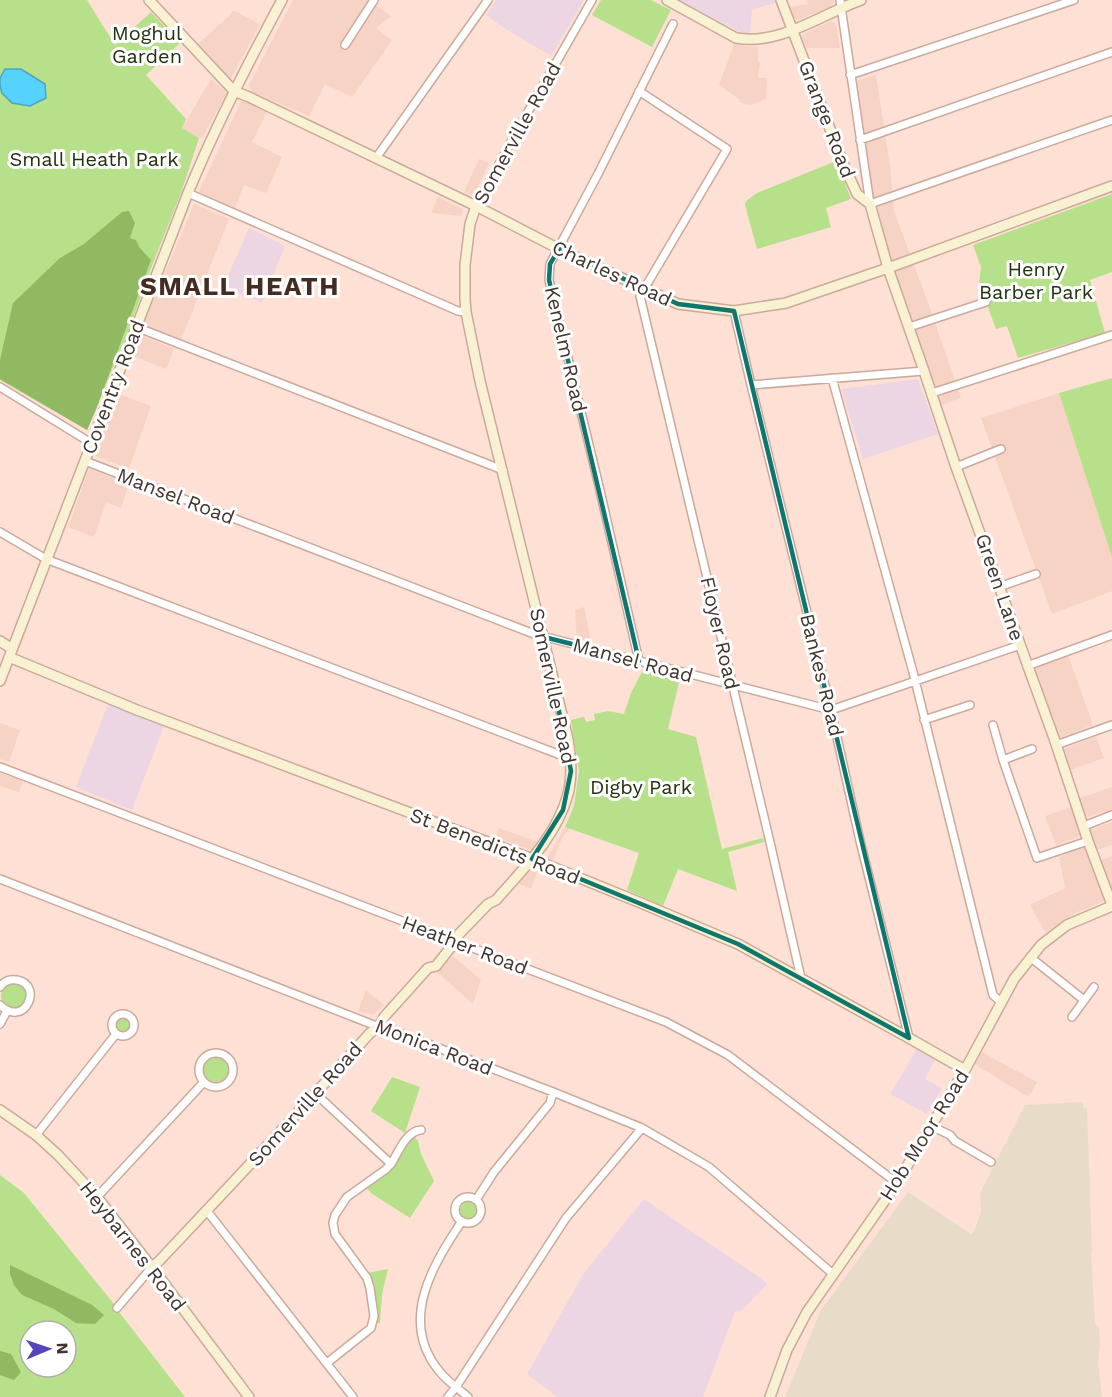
<svg xmlns="http://www.w3.org/2000/svg" width="1112" height="1397" font-family="'Work Sans',sans-serif">
<style>
.built{fill:#f6d3c5}
.education{fill:#edd6e3}
.medical{fill:#e8dcc8}
.green{fill:#b6e089;fill-rule:evenodd}
.forest{fill:#90b962}
.water{fill:#55d3fd;stroke:#4fa3bf;stroke-width:1.5}
.lines{fill:none;stroke-linecap:round;stroke-linejoin:round}
.street-casing{stroke:#cba99b;stroke-width:10}
.secondary-casing{stroke:#cba99b;stroke-width:12}
.street{stroke:#fff;stroke-width:7}
.secondary{stroke:#f9f2d2;stroke-width:9}
.marked{fill:none;stroke:#0f766e;stroke-width:4.5;stroke-linejoin:round}
.labels{text-anchor:middle;stroke-width:6;stroke-linejoin:round;paint-order:stroke}
.park-label{font-size:20px;fill:#22320e;stroke:#fff}
.street-label{font-size:20px;fill:#42342f;stroke:#fff}
.district-label{font-size:26px;font-weight:bold;letter-spacing:1.5px;fill:#462b20;stroke:#fff}
</style>
<rect width="100%" height="100%" fill="#fee0d5"/>
<path class="built" d="M293,0H368L391,16L376,28L392,40L352,97L325,84L309,116L253,92L249,85Z
M807,0H834V2L830,7L795,21L789,7L808,4Z
M233,10L260,24L231,78L229,79L196,46L230,15Z
M832,21L836,24L840,48H806L802,37L805,33Z
M734,44L744,46L758,47V62L760,63L758,78H767L766,99L750,105L746,104L740,102V100L719,85Z
M876,75L890,166L894,211L931,311L961,398L941,405L890,262L870,195L855,81Z
M211,79L227,93L202,138H200L182,128Z
M242,99L267,112L252,142L282,157L266,193L244,185L235,208L199,192Z
M479,159L489,163L474,196L464,192Z
M438,197L463,209L462,216L431,213Z
M194,204L229,219L181,340L143,325Z
M141,335L174,349L166,369L133,356Z
M1059,393L1112,556V591L1052,614L981,418Z
M119,394L151,406L129,468L97,457L94,454Z
M89,469L129,484L121,508L106,502L94,537L68,527Z
M584,607L591,642L577,638L575,610Z
M1068,655L1093,725L1059,738L1033,669Z
M0,723L20,730L9,762L0,759Z
M1096,737L1104,758L1071,770L1063,749Z
M0,773L23,781L19,792L0,786Z
M1112,787V809L1088,817L1085,815L1080,798Z
M1071,807L1081,836L1056,845L1045,816Z
M1112,822V845L1097,850L1090,830Z
M565,827L570,828L562,838L553,860L547,858Z
M499,828L538,842L532,850L495,838Z
M1085,847L1105,901L1075,913L1046,933L1030,905L1065,888L1059,857Z
M1112,856V894L1100,861Z
M532,867L538,870L531,889L518,883Z
M453,956L481,980L473,1004L437,972Z
M366,990L384,1005L373,1015L358,1011Z
M982,1052L1037,1082L1029,1097L974,1064Z"/>
<path class="education" d="M497,0H584L551,56L504,28L486,15Z
M679,0H776L777,2L752,10L750,34L742,33Z
M249,228L285,246L262,303L223,287Z
M918,379L938,434L863,459L841,389Z
M108,704L164,726L132,810L76,787Z
M917,1049L935,1060L925,1079L942,1088L927,1114L890,1094Z
M644,1199L756,1275L767,1284L741,1311L735,1312L703,1397H557L527,1374L584,1273Z"/>
<path class="medical" d="M1083,1102V1108H1087L1092,1253H1091L1095,1323L1099,1329L1100,1344L1098,1361L1102,1397H785L821,1310L908,1192L971,1234L974,1231L981,1212L980,1193L1025,1105Z"/>
<path class="green" d="M0,0H87L115,45L151,12L180,43L146,75L186,119L182,128L199,138L181,193L153,263L129,329L87,430L0,380Z
M601,0H651L671,10L652,47L592,15Z
M836,161L851,199L826,208L831,227L757,249L745,205L746,201L757,193Z
M1112,194V272L1090,280L1105,333L1018,358L1007,326L996,329L979,283L981,267L973,245Z
M1112,378V557L1059,393Z
M643,670L680,678L668,729L696,737L722,849L763,838L764,842L728,852L737,891L678,869L663,906L627,890L639,853L565,827L574,806L579,771L571,720L584,717L586,722L595,720L594,714L608,711L624,714L631,693Z
M1 996a13 13 0 1 1 26 0a13 13 0 1 1-26 0Z
M115 1026a8 8 0 1 1 16 0a8 8 0 1 1-16 0Z
M203 1069a13 13 0 1 1 26 0a13 13 0 1 1-26 0Z
M392,1077L420,1087L405,1133L371,1111Z
M415,1137L418,1141L421,1154L434,1181L410,1218L371,1193L367,1188C390,1171 397,1163 411,1139Z
M0,1175L24,1193L114,1304L115,1309L119,1312L185,1397H0ZM30,1331H66V1367H30Z
M460 1210a9 9 0 1 1 18 0a9 9 0 1 1-18 0Z
M388,1269L382,1294L380,1323H377L375,1298L367,1273Z"/>
<path class="forest" d="M129,211L135,223L130,238L136,240L139,247L151,260L97,407L87,430L0,379V360L13,303L60,258L84,244L122,212Z
M10,1265L92,1305L104,1315L95,1324L76,1323L54,1309L22,1295L14,1285L10,1274Z
M0,1351L11,1354L21,1372L14,1380L0,1375Z"/>
<path class="water" d="M5,69H21L45,84L46,98L30,106L12,103L2,93L0,86V78Z"/>
<g class="lines">
<defs>
<path id="street" d="M840,0L870,204L1112,120
M345,45L374,0
M850,75L1074,0
M639,91L727,149L640,296L769,838L801,978
M860,140L1112,52
M376,158L488,0
M188,193L458,311L466,312
M476,206L521,124L592,0
M734,311L751,385L831,710L860,841L909,1038
M136,327L503,470
M909,327L986,302
M832,378L913,672L993,995L1001,1002
M751,385L924,371
M0,387L91,443
M932,393L1112,335
M85,461L534,634L831,710L1020,645
M956,467L1001,449
M0,532L46,559L571,759
M999,587L1036,574
M639,661L599,486L549,280L550,264L598,174L673,24
M1027,666L1112,635
M924,720L970,705
M993,725L1003,760
M1056,745L1112,725
M1032,749L1003,760L1037,858L1088,841
M0,767L666,1022L728,1055L897,1183
M1084,826L1112,815
M0,879L379,1027H384L553,1092L642,1128L709,1167L833,1274
M1030,957L1084,1000
M0,987C4,981 10,979 17,980C44,985 25,1029 0,1005
M112 1025a11 11 0 1 1 22 0a11 11 0 1 1-22 0Z
M1072,1017L1094,987
M0,1024L7,1011
M199 1070a17 17 0 1 1 34 0a17 17 0 1 1-34 0Z
M316,1094L391,1164L385,1170L347,1197L335,1215L333,1223L335,1234L367,1278L370,1288L374,1316L371,1328L327,1363
M931,1126L950,1135L955,1141L991,1162
M36,1135L116,1034
M391,1164C398,1153 406,1131 421,1130
M97,1197L204,1082
M455 1210a13 13 0 1 1 26 0a13 13 0 1 1-26 0Z
M476,1200L494,1172L550,1103L553,1092
M207,1211L353,1397
M462,1221C432,1266 398,1322 440,1372C448,1382 459,1389 468,1397
M117,1308L152,1267
M448,1397L456,1387L566,1218L642,1128"/>
<path id="secondary" d="M149,0L234,91L249,97L476,206L559,249L678,304L734,311L786,303L888,268L1112,186
M667,0L736,38C779,46 822,14 861,0
M781,0L843,163L857,194L870,204L888,268L924,371L956,467L1055,741L1088,841L1112,905
M0,641L12,649
M9,657L137,710L538,861L641,903L738,944L909,1038L965,1070
M0,681L188,193C215,127 248,63 282,0
M0,1110L36,1135L58,1155L97,1197L157,1274L249,1397
M152,1267L159,1261C230,1186 301,1110 370,1033L379,1027L384,1017L428,968L436,966L455,942L459,934L488,904L496,900C523,869 557,836 568,794C573,776 571,757 568,739L480,381L466,312L465,299V265L470,224L476,206
M770,1397L787,1350L807,1312L895,1186L965,1070L1014,979L1041,945L1067,925L1112,906"/>
</defs>
<use href="#street" class="street-casing"/>
<use href="#secondary" class="secondary-casing"/>
<use href="#street" class="street"/>
<use href="#secondary" class="secondary"/>
</g>
<path class="marked" d="M559,249L678,304L734,311L909,1038L738,944L532,859L563,810L571,771L544,637L639,661L549,280L550,264Z"/>
<g class="labels">
<g class="park-label">
<text x="147" y="40">Moghul<tspan x="147" dy="23">Garden</tspan></text>
<text x="94" y="166">Small Heath Park</text>
<text x="1036" y="276">Henry<tspan x="1036" dy="23">Barber Park</tspan></text>
<text x="641" y="794">Digby Park</text>
</g>
<g class="street-label">
<text transform="translate(827 119) rotate(69)" y="7">Grange Road</text>
<text transform="translate(517 133) rotate(-61)" y="7">Somerville Road</text>
<text transform="translate(612 273) rotate(25)" y="7">Charles Road</text>
<text transform="translate(566 349) rotate(77)" y="7">Kenelm Road</text>
<text transform="translate(113 387) rotate(-69)" y="7">Coventry Road</text>
<text transform="translate(176 496) rotate(21)" y="7">Mansel Road</text>
<text transform="translate(1000 587) rotate(71)" y="7">Green Lane</text>
<text transform="translate(720 633) rotate(77)" y="7">Floyer Road</text>
<text transform="translate(633 660) rotate(15)" y="7">Mansel Road</text>
<text transform="translate(822 675) rotate(76)" y="7">Bankes Road</text>
<text transform="translate(553 686) rotate(78)" y="7">Somerville Road</text>
<text transform="translate(495 846) rotate(21)" y="7">St Benedicts Road</text>
<text transform="translate(465 945) rotate(21)" y="7">Heather Road</text>
<text transform="translate(434 1047) rotate(21)" y="7">Monica Road</text>
<text transform="translate(305 1104) rotate(-48)" y="7">Somerville Road</text>
<text transform="translate(924 1135) rotate(-58)" y="7">Hob Moor Road</text>
<text transform="translate(133 1246) rotate(52)" y="7">Heybarnes Road</text>
</g>
<g class="district-label">
<text x="240" y="295">SMALL HEATH</text>
</g>
</g>
<g transform="translate(48 1349) rotate(88)"><circle r="28" fill="#ffffff" stroke="#b3aeac" stroke-width="1.5"/>
<path d="M0-4.5L10 22L0 15L-10 22Z" fill="#5545bd"/>
<text y="-9" font-size="16" font-weight="bold" text-anchor="middle" fill="#42342f">N</text>
</g>
</svg>
